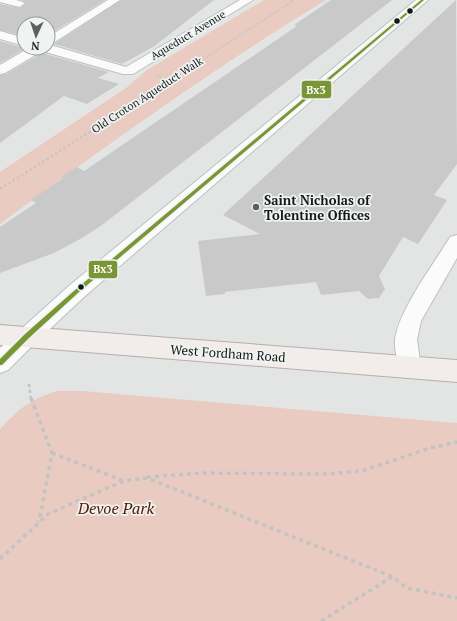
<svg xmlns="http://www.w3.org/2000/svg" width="457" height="621" font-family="'PT Serif',serif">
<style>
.green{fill:#eacbc1}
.building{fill:#c8c9c8}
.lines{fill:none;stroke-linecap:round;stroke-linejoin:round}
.minor-casing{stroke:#bec0c0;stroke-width:2}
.major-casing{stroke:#b8ada9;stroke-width:2}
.path-far3{stroke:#c2c4c3;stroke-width:1.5;stroke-dasharray:1.5 1.5;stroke-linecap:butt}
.path-far2{stroke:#c2c4c3;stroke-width:2;stroke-dasharray:2.5 2.5;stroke-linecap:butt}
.path-far1{stroke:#c2c4c3;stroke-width:2.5;stroke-dasharray:3 3;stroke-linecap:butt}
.path{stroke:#c2c4c3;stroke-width:3.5;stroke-dasharray:4 4;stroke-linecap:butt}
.minor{fill:#fbfbfb;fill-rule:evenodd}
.major{fill:#f2edeb;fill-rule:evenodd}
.bus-1-casing{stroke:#eff4f3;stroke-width:3}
.bus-1{fill:#799534;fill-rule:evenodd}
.bus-dot{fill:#161818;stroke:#eff4f3;stroke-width:1.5}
.poi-dot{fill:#5e605f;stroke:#eff4f3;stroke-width:1.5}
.labels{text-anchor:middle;stroke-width:3.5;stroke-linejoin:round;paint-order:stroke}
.far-street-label{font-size:11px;fill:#161818;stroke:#eff4f3}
.poi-label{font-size:13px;font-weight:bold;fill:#161818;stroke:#eff4f3;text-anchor:start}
.street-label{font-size:13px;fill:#161818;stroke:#eff4f3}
.near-park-label{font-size:16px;font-style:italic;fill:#531703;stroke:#eff4f3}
.line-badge{stroke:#eff4f3;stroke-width:1.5}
.badge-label{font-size:11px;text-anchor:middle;font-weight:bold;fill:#fff}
</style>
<rect width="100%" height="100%" fill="#e3e5e4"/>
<path class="green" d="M264,0H326C214,68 105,146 0,224V172L126,88L147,70Z
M57,391H83L457,423V621H0V429C20,408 29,400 57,391Z"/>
<path class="building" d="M21,0H105L48,35V24H24V36L0,30V4L20,8L25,4L24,1Z
M121,0H214L153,47L122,64L54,44Z
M331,0H392L102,225L82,238L54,253L0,273V227L36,203L31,200L63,178L61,177L77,167L84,171L297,26L294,25Z
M456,0L457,164L434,195L447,200L418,244L403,237L379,276L385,289L379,298L368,299L359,291L321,295L316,282L225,292V294L206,296L198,241L260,234L223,215Z
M0,41L24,48H26L0,63Z
M42,53L109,72L98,78L119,84L87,104L64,96L0,143V75L6,74Z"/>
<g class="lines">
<defs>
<path id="minor" d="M0,0H16L23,2L24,4L19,7L0,2Z
M108,0H120L50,45L126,67L240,0H253L133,74H123L42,51L5,73L0,74V65L29,48H48V37Z
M416,0H428L84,297L35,343L8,370L0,373V348L70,285Z
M0,31L24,38V46L0,39Z
M457,235V258L421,321L417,340L421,367L418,374L410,377L402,374C398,365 394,349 395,339C400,308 434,264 450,237Z"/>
<path id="major" d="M0,325L457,360V382L0,345Z"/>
</defs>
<use href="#minor" class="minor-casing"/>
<use href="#major" class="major-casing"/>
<path class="path-far3" d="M155,75L168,81
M141,100L294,0"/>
<path class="path-far2" d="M0,189L142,99"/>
<path class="path-far1" d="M29,384L31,399"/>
<path class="path" d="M31,398L52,453L39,522
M52,453L124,481
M147,477L203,473L327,474L362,471L430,448L457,442
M0,559L48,514L124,481L147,478L393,577L407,588L457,598
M321,621L392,577"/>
<use href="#minor" class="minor"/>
<use href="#major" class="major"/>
<defs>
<path id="bus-1" d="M421,0H424L79,292L29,338L2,365H0V359L25,334L75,290Z"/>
</defs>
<use href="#bus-1" class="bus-1-casing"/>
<use href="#bus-1" class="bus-1"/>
</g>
<g class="bus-dot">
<circle cx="410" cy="11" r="3.5"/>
<circle cx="397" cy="21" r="3.5"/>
<circle cx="81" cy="287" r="3.5"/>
</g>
<circle class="poi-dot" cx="256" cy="207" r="4"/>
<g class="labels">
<g class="far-street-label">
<text transform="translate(188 35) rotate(-31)" y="4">Aqueduct Avenue</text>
<text transform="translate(147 95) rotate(-33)" y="4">Old Croton Aqueduct Walk</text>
</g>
<g class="poi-label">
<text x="264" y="205">Saint Nicholas of<tspan x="264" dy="15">Tolentine Offices</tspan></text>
</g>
<g class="street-label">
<text transform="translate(228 353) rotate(4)" y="5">West Fordham Road</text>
</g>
<g class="near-park-label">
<text x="116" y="514">Devoe Park</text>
</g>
</g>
<g class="line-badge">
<rect x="301" y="80" width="31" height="19" rx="4" fill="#799534"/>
<rect x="88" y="260" width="30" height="19" rx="4" fill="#799534"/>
</g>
<g class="badge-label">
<text x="316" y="94">Bx3</text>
<text x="103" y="273">Bx3</text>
</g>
<g transform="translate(36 36) rotate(183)"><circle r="19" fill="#eff4f3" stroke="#989c9b"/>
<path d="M0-3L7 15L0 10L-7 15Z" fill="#5e605f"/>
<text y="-6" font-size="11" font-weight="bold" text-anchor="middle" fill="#161818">N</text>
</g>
</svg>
